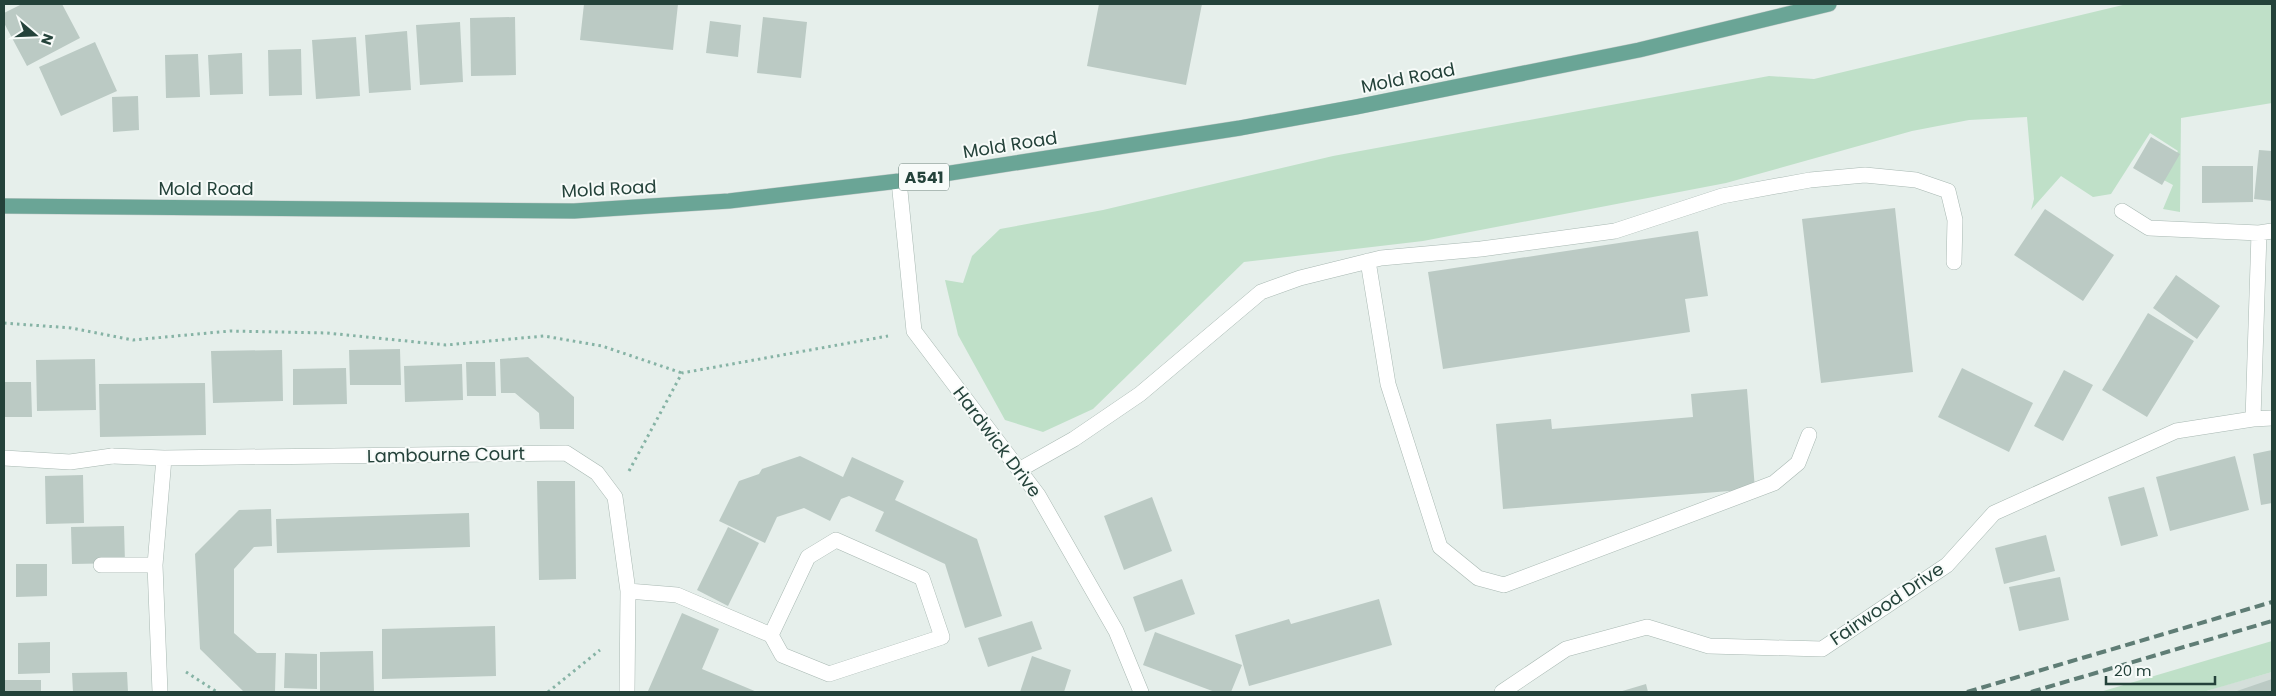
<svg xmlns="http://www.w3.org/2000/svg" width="2276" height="696" font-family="Poppins,sans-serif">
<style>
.built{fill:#d4dfda}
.green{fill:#bfe0c8}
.building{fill:#bbcac4}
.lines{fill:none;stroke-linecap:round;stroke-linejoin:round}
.lane-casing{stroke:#a8b8b2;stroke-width:16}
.street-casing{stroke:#a8b8b2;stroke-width:16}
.primary-casing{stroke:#c2cac8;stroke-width:16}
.path{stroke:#86b3a5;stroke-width:3;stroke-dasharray:2.5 4;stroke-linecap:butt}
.lane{stroke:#fff;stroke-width:15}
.street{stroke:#fff;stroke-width:15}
.primary{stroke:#6aa596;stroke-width:15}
.rail{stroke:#5f7d75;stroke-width:4;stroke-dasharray:10 5;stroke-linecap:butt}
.labels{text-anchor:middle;stroke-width:4;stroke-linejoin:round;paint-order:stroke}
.shield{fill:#f7fbf9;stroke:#637a73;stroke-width:1}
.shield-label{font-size:16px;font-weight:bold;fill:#24423a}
.street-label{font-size:18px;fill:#24423a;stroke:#f7fbf9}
</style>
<rect width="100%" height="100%" fill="#e6efeb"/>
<path class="built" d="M2272,672V692H2203L2226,685Z"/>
<path class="green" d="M2127,4H2272V103L2181,118L2180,212L2163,209L2173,185L2160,178L2178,151L2150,133L2111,194L2093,197L2061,176L2031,210L2034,199L2027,117L1969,120L1912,131L1726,183L1423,241L1244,262L1093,409L1043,432L1005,420L958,335L945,280L963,283L972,256L1000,229L1103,210L1333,156L1769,76L1814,79Z
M2272,641V672L2203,692H2100Z"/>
<path class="building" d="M22,4H62L80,38L27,66L4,23V13Z
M584,4H678L673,50L580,40Z
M1099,4H1202L1186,85L1087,66Z
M515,17L516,75L471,76L470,18Z
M763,17L807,22L801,78L757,73Z
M710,21L741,25L738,57L706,53Z
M460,22L463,82L420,85L416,25Z
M407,31L411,90L369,93L365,35Z
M356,37L360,96L316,99L312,40Z
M95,42L117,91L61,116L39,67Z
M301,49L302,95L269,96L268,50Z
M242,53L243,94L210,95L208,55Z
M198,54L200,97L166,98L165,55Z
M138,96L139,130L113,132L112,97Z
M2151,137L2180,154L2162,185L2133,168Z
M2259,150L2272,151V201L2254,199Z
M2202,166H2253V202L2202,203Z
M1895,208L1913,372L1821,383L1802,219Z
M2045,209L2114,255L2083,301L2014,255Z
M1698,231L1708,296L1685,299L1690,332L1443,369L1428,272Z
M2176,275L2220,306L2197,339L2153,308Z
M2148,313L2194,341L2147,417L2102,390Z
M400,349L401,385H350L349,350Z
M282,350L283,401L213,403L211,351Z
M528,357L574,397V429H540L539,413L515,393H501L500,359Z
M95,359L96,410L37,411L36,360Z
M466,362H495L496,396H467Z
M462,364L463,400L405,402L404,366Z
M346,368L347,404L293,405V369Z
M1962,368L2033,403L2009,452L1938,417Z
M2064,370L2093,385L2063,441L2034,426Z
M4,382H31L32,417H4Z
M205,383L206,435L100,437L99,384Z
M1747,389L1755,489L1503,509L1496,424L1551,419L1552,429L1693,417L1691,394Z
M2272,450V503L2261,505L2253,454Z
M800,456L843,477L852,457L904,481L895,500L977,539L1002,616L965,628L945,564L875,531L884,512L849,496L841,499L830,521L804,508L777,517L765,543L719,521L739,481L759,474L762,469Z
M2235,456L2249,510L2170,531L2156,477Z
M83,475L84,523L46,524L45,476Z
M537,481H575L576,579L539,580Z
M2144,487L2158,536L2121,546L2108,497Z
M1152,497L1172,551L1124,570L1104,516Z
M271,509L272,546L254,547L234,569V633L257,653H276L275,692L243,691L200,649L195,554L239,510Z
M469,513L470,547L277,553L276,519Z
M124,526L125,563L72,564L71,527Z
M728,527L759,543L728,606L697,590Z
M2046,535L2055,571L2004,584L1995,548Z
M16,564H47V596L16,597Z
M2060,577L2069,620L2019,631L2009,587Z
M1182,579L1195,614L1145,632L1133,597Z
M1379,599L1392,645L1249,686L1235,635L1289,619L1291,624Z
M682,613L719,629L702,669L757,692L648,691Z
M1032,621L1042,649L988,667L978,638Z
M495,626L496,676L382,679V629Z
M1155,632L1242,665L1231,692H1215L1143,665Z
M50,642V673L18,674V643Z
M373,651L374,692H320V652Z
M285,653L317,654V689L284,688Z
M1032,656L1071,670L1064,692H1020Z
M127,672L128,692H73L72,673Z
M2272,679V692H2234Z
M4,680H41V692H4Z
M1646,684L1648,692H1619Z"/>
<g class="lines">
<defs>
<path id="lane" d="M1368,261L1388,384L1440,547L1478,578L1504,585L1774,483L1798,463L1809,435
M4,458L70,462L112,456
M1019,470L1074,439L1140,394L1261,292L1300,278L1381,258L1481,249L1615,231L1722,196L1810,180L1865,175L1916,180L1948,191L1955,220L1954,262"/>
<path id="street" d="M899,181L914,331L1038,495L1116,631L1141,692
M2122,211L2149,228L2259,233
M2253,419L2272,418
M112,456L164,458
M101,565H155
M628,591L677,595L771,635L808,557L836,540L922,578L942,637L829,674L782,655L771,635
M160,692L155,565L164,458L566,453L597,473L615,497L628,591L627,692
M1502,692L1566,649L1647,627L1709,646L1822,649L1947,565L1994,513L2176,431L2253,419L2259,233L2272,231"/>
<path id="primary" d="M4,206L574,211L729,201L899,181L1240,128L1356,107L1639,50L1829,4"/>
</defs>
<use href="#lane" class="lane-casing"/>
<use href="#street" class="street-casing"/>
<use href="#primary" class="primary-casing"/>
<path class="path" d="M4,323L71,328L133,340L230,331L327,333L446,345L544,336L602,346L682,373
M629,471L682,373L888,336
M186,672L217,692
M548,692L600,650"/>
<use href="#lane" class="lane"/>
<use href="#street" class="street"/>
<use href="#primary" class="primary"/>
<path class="rail" d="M1967,692L2272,602
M2031,692L2272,621"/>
</g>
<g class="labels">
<rect class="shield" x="899" y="163.5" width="50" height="27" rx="4"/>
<g class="shield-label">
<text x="924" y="183">A541</text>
</g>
<g class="street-label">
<text transform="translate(1408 78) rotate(-11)" y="6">Mold Road</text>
<text transform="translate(1010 145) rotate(-9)" y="6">Mold Road</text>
<text x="206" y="195">Mold Road</text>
<text transform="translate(609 189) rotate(-3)" y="6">Mold Road</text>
<text transform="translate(997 442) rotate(53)" y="6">Hardwick Drive</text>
<text transform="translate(446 455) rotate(-1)" y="6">Lambourne Court</text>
<text transform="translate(1887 604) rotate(-34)" y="6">Fairwood Drive</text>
</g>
</g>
<rect width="2276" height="696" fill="none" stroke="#24423a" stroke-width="10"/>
<g transform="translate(35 35) rotate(109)" stroke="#f7fbf9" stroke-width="4" paint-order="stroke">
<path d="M0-4L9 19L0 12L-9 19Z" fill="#24423a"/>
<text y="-8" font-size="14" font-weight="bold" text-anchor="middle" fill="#24423a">N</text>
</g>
<path d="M2106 676v8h109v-8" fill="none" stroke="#24423a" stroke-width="2.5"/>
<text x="2114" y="676" font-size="15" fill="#24423a" stroke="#f7fbf9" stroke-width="4" paint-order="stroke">20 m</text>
</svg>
